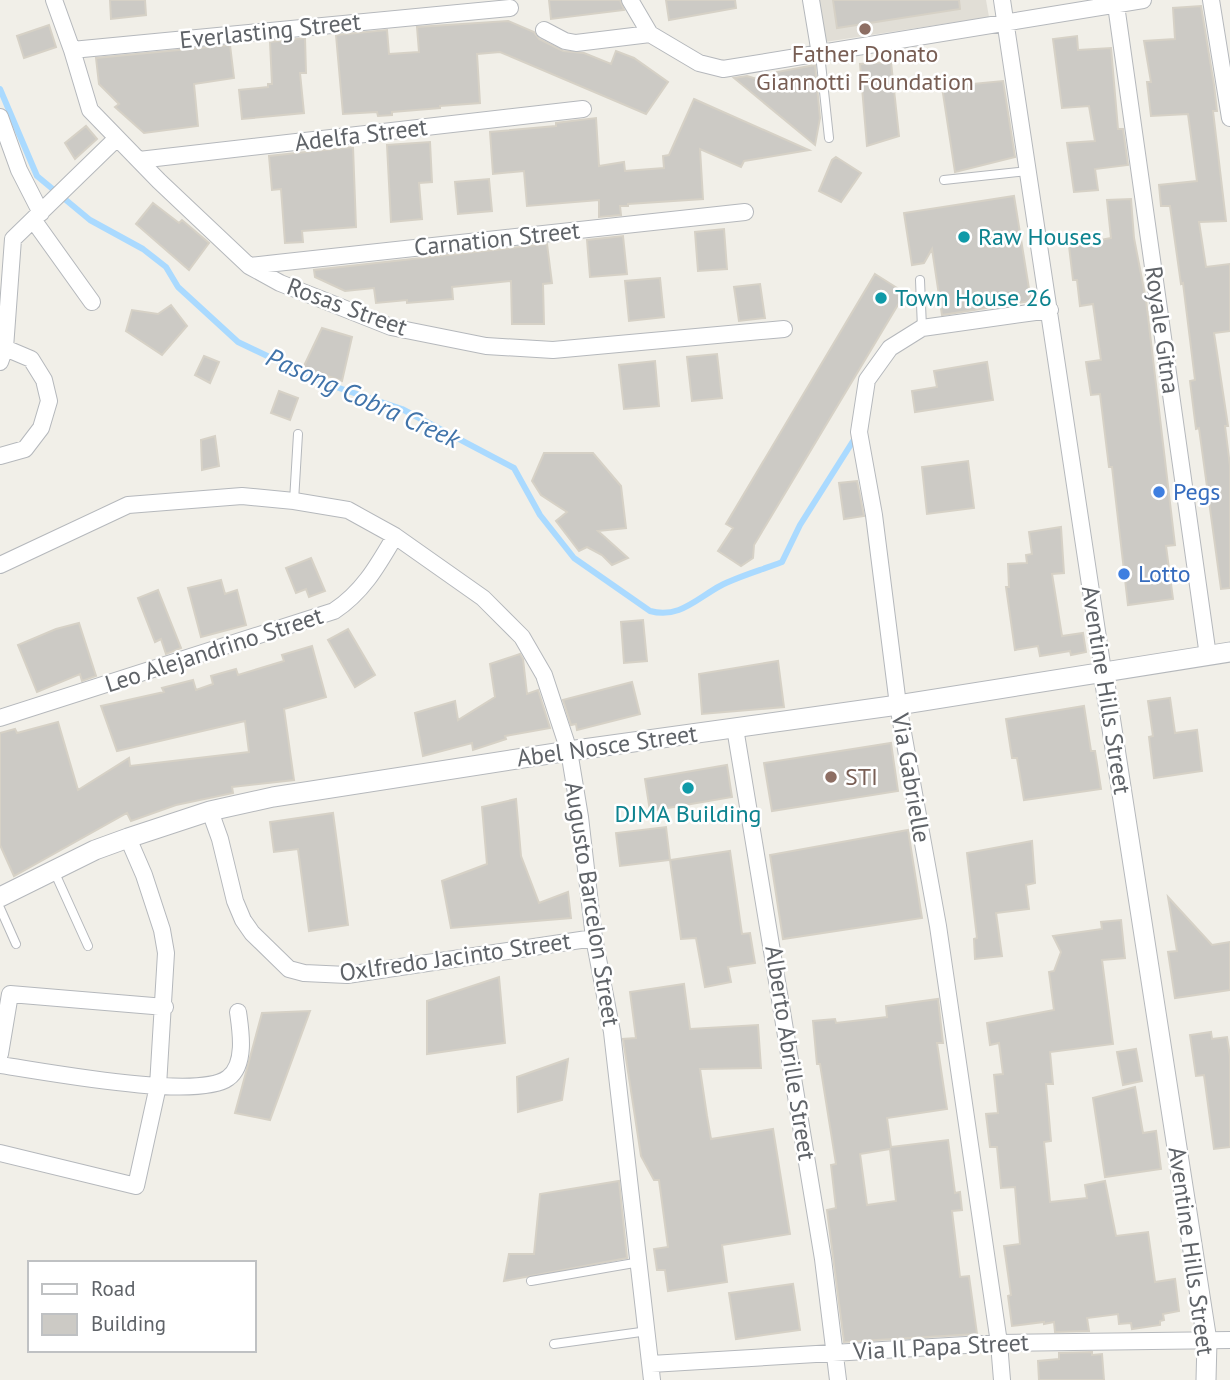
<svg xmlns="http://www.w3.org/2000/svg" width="1230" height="1380" font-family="'PT Sans',sans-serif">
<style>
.education{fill:#e1ded6}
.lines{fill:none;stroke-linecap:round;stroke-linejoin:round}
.stream{stroke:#aadaff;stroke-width:6}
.building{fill:#cccac5;stroke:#d6d1c6;stroke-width:2;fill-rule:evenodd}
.service-casing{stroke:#b5b8bc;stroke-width:10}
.minor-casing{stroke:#b5b8bc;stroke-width:18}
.tertiary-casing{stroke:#b5b8bc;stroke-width:21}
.service{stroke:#fff;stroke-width:8}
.minor{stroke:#fff;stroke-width:16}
.tertiary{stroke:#fff;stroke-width:19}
.education-dot{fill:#8d6e63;stroke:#fff;stroke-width:2.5}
.culture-dot{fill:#0f9aa8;stroke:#fff;stroke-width:2.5}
.shop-dot{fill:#3f7fe0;stroke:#fff;stroke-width:2.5}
.labels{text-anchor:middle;stroke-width:5;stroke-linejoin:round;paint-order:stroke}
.street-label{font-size:24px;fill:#5f6368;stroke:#fff}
.education-label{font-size:24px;fill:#785e54;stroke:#fff}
.culture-label{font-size:24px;fill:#0d838f;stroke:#fff;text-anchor:start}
.shop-label{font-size:24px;fill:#366cbe;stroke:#fff;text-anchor:start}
.water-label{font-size:26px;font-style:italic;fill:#4174aa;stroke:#fff}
</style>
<rect width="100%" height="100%" fill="#f1efe8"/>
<path class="education" d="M819,0H986L989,17L825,42Z"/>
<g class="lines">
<path class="stream" d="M0,89L37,176L90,220L143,249L166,267L178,287L238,342L324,383L402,409L514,468L540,515L574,558L650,611C679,619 696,599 720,586C739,576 762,570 782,562L800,525L855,438"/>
</g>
<path class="building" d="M110,0H145L146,15L111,19Z
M549,0H620L624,10L551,19Z
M666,0H735L736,8L669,20Z
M833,0H959L960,9L837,28Z
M1201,6L1214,85L1217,111H1213L1226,221L1199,222L1206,267L1230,264V331L1214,333L1228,426H1225L1230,466V588L1221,589L1199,428L1196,429L1190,381L1195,380L1183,283L1181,284L1170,206H1161L1159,185L1197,181L1188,114L1151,116L1147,82H1151L1144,41L1175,39L1173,8Z
M508,21L534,32L539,39L563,51L584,53L611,64L616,51L634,58L668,82L646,114L500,52L477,54L480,103L440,106V108L392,112V115L378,116L377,112L343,114L336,35L387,30L389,54L419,52L417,27Z
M49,25L56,47L24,58L17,36Z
M1077,36L1078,50L1111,48L1118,129H1123L1128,165L1095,169L1098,190L1074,192L1067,143L1095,141L1089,106L1062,108L1053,39Z
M305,38L306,73H300L304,113L242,119L239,90L268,87V84H272L270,42Z
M230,45L234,78L194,84L198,126L144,133L115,107L119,104L99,84L96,58Z
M891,62L899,136L867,146L860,64Z
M815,65L820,118L815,145L734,78L747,76L778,85L777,72Z
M1003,81L1015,157L955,172L942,87Z
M694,99L809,150L744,161L741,167L700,149L703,199L628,204V206H620L621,215L599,217V200L527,206L524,171L493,174L490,132L556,126V123L596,118L599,166L624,162L625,171L664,168L663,156L669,155Z
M86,126L97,139L75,159L65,143Z
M430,142L432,182L419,183L422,219L391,222L387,145Z
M353,147L356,227L302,231L303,242L285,243L281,189L272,190L269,156Z
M836,157L861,173L841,202L819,191L832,160Z
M489,179L492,211L458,214L455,182Z
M1014,196L1031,301L942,315L932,249L924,263L912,265L904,213Z
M1131,199L1134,238L1146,300L1175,545L1166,546L1173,599L1128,605L1112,467H1109L1100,394L1091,395L1086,362L1101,360L1093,304L1080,306L1077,280H1073L1069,246L1111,238L1107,200Z
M153,203L179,223L182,220L209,243L189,270L136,224Z
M724,229L727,269L698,271L695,232Z
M623,236L627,274L590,277L587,240Z
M547,244L552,283L543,284L544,324H512L511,281L452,287L453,299L407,303V300L376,303L374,288L345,291L315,277L314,270Z
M875,274L905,293L754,545L753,558L741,566L718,551L733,528L726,524Z
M660,278L664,317L629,321L625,281Z
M760,284L765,318L739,321L734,287Z
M171,305L187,326L162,355L126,331L132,310L158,314Z
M322,328L352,337L342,381L303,368Z
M717,354L722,398L692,401L687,357Z
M204,356L219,362L210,383L195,375Z
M655,361L659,406L624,409L619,365Z
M987,362L993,400L915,412L912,391L937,387L934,371Z
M279,391L298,398L290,420L271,413Z
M215,436L219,466L202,470L201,440Z
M544,453H593L621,486L626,528L598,531L628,558L612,565L602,555L587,547L579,551L556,521L567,512L541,495L532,481Z
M968,461L974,508L927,514L922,467Z
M857,481L864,516L844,519L839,483Z
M1061,527L1064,573L1052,574L1062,636L1083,633L1086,652L1071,655L1070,651L1040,656L1038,646L1015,650L1006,587H1009L1008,564L1027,563L1026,555L1032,554L1029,532Z
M311,558L325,591L309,597L306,589L296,593L286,568Z
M221,580L225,594L237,590L246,625L201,637L188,588Z
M158,590L181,648L166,654L161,639L155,642L138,598Z
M643,620L647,661L624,663L621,622Z
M79,623L96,676L82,681L80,674L37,692L18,645L56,629Z
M348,629L375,675L355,687L328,640Z
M312,646L326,697L284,709L294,780L232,787L233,793L176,805L131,821L127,813L14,876L0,845V733L15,729L17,733L58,722L78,790L129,758L130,766L249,752L245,721L117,751L101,706L164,692L162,688L193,680L196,690L213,684L211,676L236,669L238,675L284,661L282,655Z
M520,654L523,659L527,694L538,690L550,728L505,736L506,739L473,750L472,743L423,756L415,713L455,701L458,720L495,697L490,664Z
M778,661L784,707L702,714L699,674Z
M632,682L640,714L577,730L576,724L571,725L563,700Z
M1170,698L1175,733L1197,730L1202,771L1154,778L1149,737L1153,736L1148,701Z
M1084,706L1091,751H1095L1101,789L1024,800L1017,758H1012L1006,719Z
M891,743L898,791L772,811L764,763Z
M727,765L732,797L650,811L645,779Z
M516,799L521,856L539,903L568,892L571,918L451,928L442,881L487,864L482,807Z
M333,813L348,925L309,931L298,849L274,852L270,822Z
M666,827L670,860L620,866L616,833Z
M908,830L922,918L783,939L770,855Z
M1032,841L1035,883L1026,885L1029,909L996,913L1002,956L975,959L974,939L977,938L967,853Z
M730,851L742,934L750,933L755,963L728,967L731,982L705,987L696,938L681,939L670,860Z
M1168,897L1212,945L1230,942V990L1175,998L1168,952L1177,951Z
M1121,920L1125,958L1102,960L1113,1044L1050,1052L1053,1084H1046L1051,1141L1044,1142L1050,1202L1087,1198L1085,1185L1105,1181L1116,1236L1148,1232L1155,1282L1175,1279L1179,1311L1163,1314L1164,1320L1160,1321V1325L1132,1329L1131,1323L1119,1324L1118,1314L1087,1318L1089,1331L1055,1332L1054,1322L1044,1324V1322L1012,1326L1008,1296L1011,1295L1004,1246L1020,1244L1015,1187L1001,1188L997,1147H990L986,1114L998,1113L994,1075L1003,1074L999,1043L990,1045L987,1023L1054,1010L1049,972L1054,971L1061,952L1053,936L1102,929L1101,922Z
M499,977L505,1043L427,1054V1001Z
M684,984L690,1029L758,1025L761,1068L700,1069L707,1116L711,1139L773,1129L790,1234L722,1245L727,1282L668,1291L665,1270H657L654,1249L668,1247L659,1180H654L641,1156L623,1039L636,1038L630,992Z
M938,999L943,1043H937L947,1109L887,1118L891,1147L948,1140L955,1193L960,1192L962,1210L952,1211L960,1277L969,1276L977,1334L844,1342L827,1210L836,1208L831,1165L836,1164L820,1064H817L813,1021L835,1019L836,1023L887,1017L886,1006ZM890,1149L896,1201L867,1205L860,1154Z
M310,1011L270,1120L235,1113L262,1013Z
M1211,1032L1212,1039L1227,1037L1230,1056V1147L1214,1149L1204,1075L1196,1076L1190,1035Z
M1136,1049L1142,1081L1123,1085L1117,1052Z
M568,1059L562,1100L518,1112L517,1077Z
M1135,1087L1143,1133L1156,1131L1161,1169L1105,1177L1093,1098Z
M619,1181L627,1258L504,1281L509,1254H534L540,1194Z
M793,1284L800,1330L736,1339L729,1293Z
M1092,1352V1355L1102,1354L1104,1380H1039L1038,1361L1059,1359V1353Z"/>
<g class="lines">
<defs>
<path id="service" d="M820,54L829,138
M944,180L1028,171
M920,280L922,328
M294,501L298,434
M54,871L88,946
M0,908L16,944
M531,1281L640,1262
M554,1344L648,1331"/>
<path id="minor" d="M54,0L72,50L90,110L159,181L249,266L280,283L391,327L486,346L553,350L784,329
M630,0L650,34L699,63L723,69L1143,0
M811,0L820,54
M1002,0L1103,671
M1211,0L1230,118
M1116,5L1208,656
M544,30L565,41L576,43L650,34
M72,50L510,8
M0,117L19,170L41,213
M139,160L583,109
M34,221L92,302
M249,266L745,212
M0,362L5,348L13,239L117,138
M0,456L25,449L41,428L49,401L44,380L31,359L5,348
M0,565L128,505L242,496L294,501L348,510L395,536L483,598L522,637L544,675L569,751L580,817L594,938L612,1032L652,1380
M0,718L334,611C363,592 378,565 395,536
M735,728L823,1259L838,1380
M210,811L220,839L235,901L243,920L252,933L289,969L304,973L347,975L594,938
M0,1054L10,994L165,1007
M0,1065C42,1071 198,1101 228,1078C246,1065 241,1032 238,1012
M0,1153L136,1186L158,1086L166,953L162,930L144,875L128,838
M651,1364L999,1343L1230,1340
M1002,1380L999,1343L938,926L898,705L874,515L859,432L867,380L890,348L922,328L1050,310"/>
<path id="tertiary" d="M1103,671L1207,1341L1206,1380
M0,897L95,850L128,838L210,811L273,797L569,751L898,705L1230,652"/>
</defs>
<use href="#service" class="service-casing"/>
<use href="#minor" class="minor-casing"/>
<use href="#tertiary" class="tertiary-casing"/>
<use href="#service" class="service"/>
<use href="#minor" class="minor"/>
<use href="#tertiary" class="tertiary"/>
</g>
<g class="education-dot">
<circle cx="865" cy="29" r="7"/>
<circle cx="831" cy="777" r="7"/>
</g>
<g class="culture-dot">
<circle cx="964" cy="237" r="7"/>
<circle cx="881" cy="298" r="7"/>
<circle cx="688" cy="788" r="7"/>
</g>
<g class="shop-dot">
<circle cx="1159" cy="492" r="7"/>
<circle cx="1124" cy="574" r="7"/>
</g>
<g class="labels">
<g class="street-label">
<text transform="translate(270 31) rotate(-6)" y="8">Everlasting Street</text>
<text transform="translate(361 135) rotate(-7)" y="8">Adelfa Street</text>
<text transform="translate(497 239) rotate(-6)" y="8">Carnation Street</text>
<text transform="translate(347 307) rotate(20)" y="8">Rosas Street</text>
<text transform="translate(1162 330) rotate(82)" y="8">Royale Gitna</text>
<text transform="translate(214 650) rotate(-18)" y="8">Leo Alejandrino Street</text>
<text transform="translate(1106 690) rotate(81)" y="8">Aventine Hills Street</text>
<text transform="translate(607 746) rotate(-8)" y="8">Abel Nosce Street</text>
<text transform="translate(911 778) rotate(80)" y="8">Via Gabrielle</text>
<text transform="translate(592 904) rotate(81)" y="8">Augusto Barcelon Street</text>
<text transform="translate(455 957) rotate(-8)" y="8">Oxlfredo Jacinto Street</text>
<text transform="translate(790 1053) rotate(81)" y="8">Alberto Abrille Street</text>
<text transform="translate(1191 1251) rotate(82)" y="8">Aventine Hills Street</text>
<text transform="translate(941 1347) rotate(-3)" y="8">Via Il Papa Street</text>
</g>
<g class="education-label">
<text x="865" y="62">Father Donato<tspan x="865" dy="28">Giannotti Foundation</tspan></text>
<text x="845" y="785" text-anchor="start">STI</text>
</g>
<g class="culture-label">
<text x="978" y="245">Raw Houses</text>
<text x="895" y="306">Town House 26</text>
<text x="688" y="822" text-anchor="middle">DJMA Building</text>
</g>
<g class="shop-label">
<text x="1173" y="500">Pegs</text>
<text x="1138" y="582">Lotto</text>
</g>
<g class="water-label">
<text transform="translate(363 398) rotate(24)" y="9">Pasong Cobra Creek</text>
</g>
</g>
<rect x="28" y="1261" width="228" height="91" fill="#ffffff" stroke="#bfc1c3" stroke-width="2"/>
<rect x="42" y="1284" width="35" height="10" fill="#ffffff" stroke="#bfc1c3" stroke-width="2"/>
<text x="91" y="1296" font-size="21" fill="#5f6368">Road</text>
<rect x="42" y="1314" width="35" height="21" fill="#cccac5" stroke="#bfc1c3" stroke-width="2"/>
<text x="91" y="1331" font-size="21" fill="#5f6368">Building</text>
</svg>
